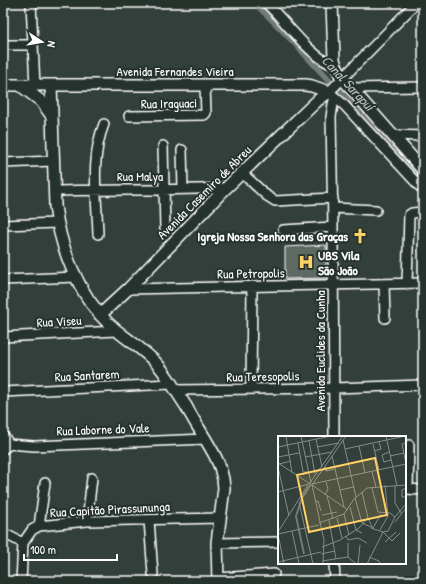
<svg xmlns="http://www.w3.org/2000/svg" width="426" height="584" font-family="'Patrick Hand',sans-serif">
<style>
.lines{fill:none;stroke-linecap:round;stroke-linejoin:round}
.canal{stroke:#737b78;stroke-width:7}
.building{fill:#5f6964;stroke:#fff}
.minor-casing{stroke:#fff;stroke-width:12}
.major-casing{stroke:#fff;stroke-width:14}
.minor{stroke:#26332d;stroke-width:9}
.major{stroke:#26332d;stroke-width:11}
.labels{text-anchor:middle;stroke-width:4;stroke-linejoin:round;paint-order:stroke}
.street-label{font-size:13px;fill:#fff;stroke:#26332d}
.poi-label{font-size:13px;font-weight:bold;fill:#fff;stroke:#26332d;text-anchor:end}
.water-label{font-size:14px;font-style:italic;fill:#b9bdbc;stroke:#26332d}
.inset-river{fill:none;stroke:#737b78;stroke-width:2}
.inset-road{fill:none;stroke:#858c89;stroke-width:1}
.view{fill:#ffd166;fill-opacity:0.15;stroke:#ffd166;stroke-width:2}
.inset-edge{fill:none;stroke:#fff;stroke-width:2}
</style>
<rect width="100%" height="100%" fill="#333f3a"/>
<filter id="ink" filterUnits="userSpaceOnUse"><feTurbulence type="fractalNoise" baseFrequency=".025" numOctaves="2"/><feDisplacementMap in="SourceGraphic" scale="8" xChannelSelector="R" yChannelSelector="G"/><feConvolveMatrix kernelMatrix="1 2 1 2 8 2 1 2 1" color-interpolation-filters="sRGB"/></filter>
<g filter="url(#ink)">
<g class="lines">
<path class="canal" d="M255,3C287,32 316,66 345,98C370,127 397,153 423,180"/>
</g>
<path class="building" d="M326,245V278L285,279V247Z"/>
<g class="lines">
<defs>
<path id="minor" d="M31,3L35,86
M266,3C286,21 311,59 336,66
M416,3L329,92L344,105L423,190
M3,45H33
M350,88L423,87
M129,116L204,115L206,113L205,86
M392,135L423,136
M163,146L165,229
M182,150L183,189
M3,163L53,161
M242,173L267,196L275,201L333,198
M54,191C111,189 169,191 226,188
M333,208L376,210
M3,225L57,223
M283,230L333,227
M98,234C97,197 90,159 104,124
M3,280L76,277
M384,284L385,318
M407,284L409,215L412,213L423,212
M128,289L423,283
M3,337L116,331
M251,389L252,286
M175,390L334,388L423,385
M3,392L171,384
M334,437L333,227L331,117L333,104L335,97
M8,444L34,446L206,439
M405,489L423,490
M408,489L409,445
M149,520L153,574
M87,521L92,478
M39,526L45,483
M3,533L23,543
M217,543L279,542
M334,563L335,581
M218,578L274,574
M21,581L23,543L32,530L39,526L87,521L220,518"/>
<path id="major" d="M332,3L334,59L336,66L342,78L423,170
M3,85H306L312,86L329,92
M51,85L55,206C60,247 78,294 108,323C124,338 144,349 159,366C169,378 177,393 186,406C195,423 206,439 215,456L220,467L223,479L224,488L217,543L218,581
M21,86L41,101L51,115
M100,315L128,289L226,188L318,100L329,92
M3,437L8,444L3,448"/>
</defs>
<use href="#minor" class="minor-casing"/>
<use href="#major" class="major-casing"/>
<use href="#minor" class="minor"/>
<use href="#major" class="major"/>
</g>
</g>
<defs>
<symbol id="church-bare" viewBox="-9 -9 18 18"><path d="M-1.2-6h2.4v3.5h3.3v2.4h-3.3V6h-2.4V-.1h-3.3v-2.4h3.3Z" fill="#ffd166" stroke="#26332d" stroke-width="2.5" paint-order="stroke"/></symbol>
<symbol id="hospital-bare" viewBox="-9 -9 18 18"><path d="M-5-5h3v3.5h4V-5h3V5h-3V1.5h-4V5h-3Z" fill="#ffd166" stroke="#26332d" stroke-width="2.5" paint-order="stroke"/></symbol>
</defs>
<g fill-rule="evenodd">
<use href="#church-bare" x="349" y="225" width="22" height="22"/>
<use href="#hospital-bare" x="295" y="251" width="22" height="22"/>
</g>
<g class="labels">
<g class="street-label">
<text x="175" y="76">Avenida Fernandes Vieira</text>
<text transform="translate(169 103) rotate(-1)" y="5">Rua Iraguaci</text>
<text x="140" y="181">Rua Malya</text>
<text transform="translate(204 192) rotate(-45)" y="5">Avenida Casemiro de Abreu</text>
<text transform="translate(251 273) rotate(-1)" y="5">Rua Petropolis</text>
<text transform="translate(59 321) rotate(-3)" y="5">Rua Viseu</text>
<text transform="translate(320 351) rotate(-90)" y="5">Avenida Euclides da Cunha</text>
<text transform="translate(87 375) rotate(-3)" y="5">Rua Santarem</text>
<text transform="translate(263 376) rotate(-1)" y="5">Rua Teresopolis</text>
<text transform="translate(103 429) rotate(-2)" y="5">Rua Laborne do Vale</text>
<text transform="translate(110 509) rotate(-3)" y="5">Rua Capitão Pirassununga</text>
</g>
<g class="poi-label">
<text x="348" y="241">Igreja Nossa Senhora das Graças</text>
<text x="318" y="260" text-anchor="start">UBS Vila<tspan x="318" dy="15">São João</tspan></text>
</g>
<g class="water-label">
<text transform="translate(348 83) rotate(47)" y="5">Canal Sarapuí</text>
</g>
</g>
<g transform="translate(278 436)">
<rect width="128" height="128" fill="#333f3a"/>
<path class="inset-river" d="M26,118L18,80L24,62L33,48"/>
<path class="inset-road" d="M8,0L14,37M23,0L33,47M108,0L119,50M38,3L44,31M65,4L78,61M31,5L37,38M20,7L25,36H30M128,7L124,8L128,28M95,8L101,34M81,10L87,37M0,11L53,0M39,11L61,7M67,13L127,0M96,15L103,13L101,6M111,16L104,19L106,26L113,24M54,20L66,71M112,20L126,17M0,21L21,17M27,21L54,16M0,27L34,49L68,0M1,28L13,25M47,30L48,35L57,33M0,31L11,80M57,31L70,28M94,36L98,51M34,48L128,28M34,49L46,104L45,128M34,49L70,74M117,50V67L123,77M94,52L100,76L112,77L117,81M128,52L124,54V61H128M62,54L76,51M0,56L31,48L65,0M84,56L90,82M47,59L50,53L48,46M49,60L55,83M77,62L84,87L95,92M21,66L35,128M37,66L40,65L43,75M72,71L78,94L84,97M66,78L71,99M44,79L59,76M59,82L64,102M51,84L58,123M117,86L128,72M41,87L66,78L76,63L89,52L128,49M95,92L103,78M102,94L110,80L107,49M14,95L21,128M0,96L30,49M122,97L114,105L105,96L110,95L117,81L128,68M0,98L41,89M0,98L6,128M68,100L70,104L80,102L89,107M107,106L118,96M70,107V121M44,111L62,104L81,92L90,82L94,91M43,118L57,115M91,121L101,125L102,128M44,125L70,121L78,128M0,126L43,116M80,128L82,109M89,128L105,96L93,92"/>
<path class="view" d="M97,22L109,79L31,96L19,39Z"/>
<rect width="128" height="128" class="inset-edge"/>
</g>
<rect width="426" height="584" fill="none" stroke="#26332d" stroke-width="16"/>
<rect x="8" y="8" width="410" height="568" fill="none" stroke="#fff" stroke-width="1.5" filter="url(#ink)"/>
<g transform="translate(42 42) rotate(102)" stroke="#26332d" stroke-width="3" paint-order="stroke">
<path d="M0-3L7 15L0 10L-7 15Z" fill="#ffffff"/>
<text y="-6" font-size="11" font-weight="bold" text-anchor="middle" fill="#ffffff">N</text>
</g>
<path d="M24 554v6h93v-6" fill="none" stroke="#ffffff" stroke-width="2"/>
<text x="30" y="554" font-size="12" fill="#ffffff" stroke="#26332d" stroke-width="3" paint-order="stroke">100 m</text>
</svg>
